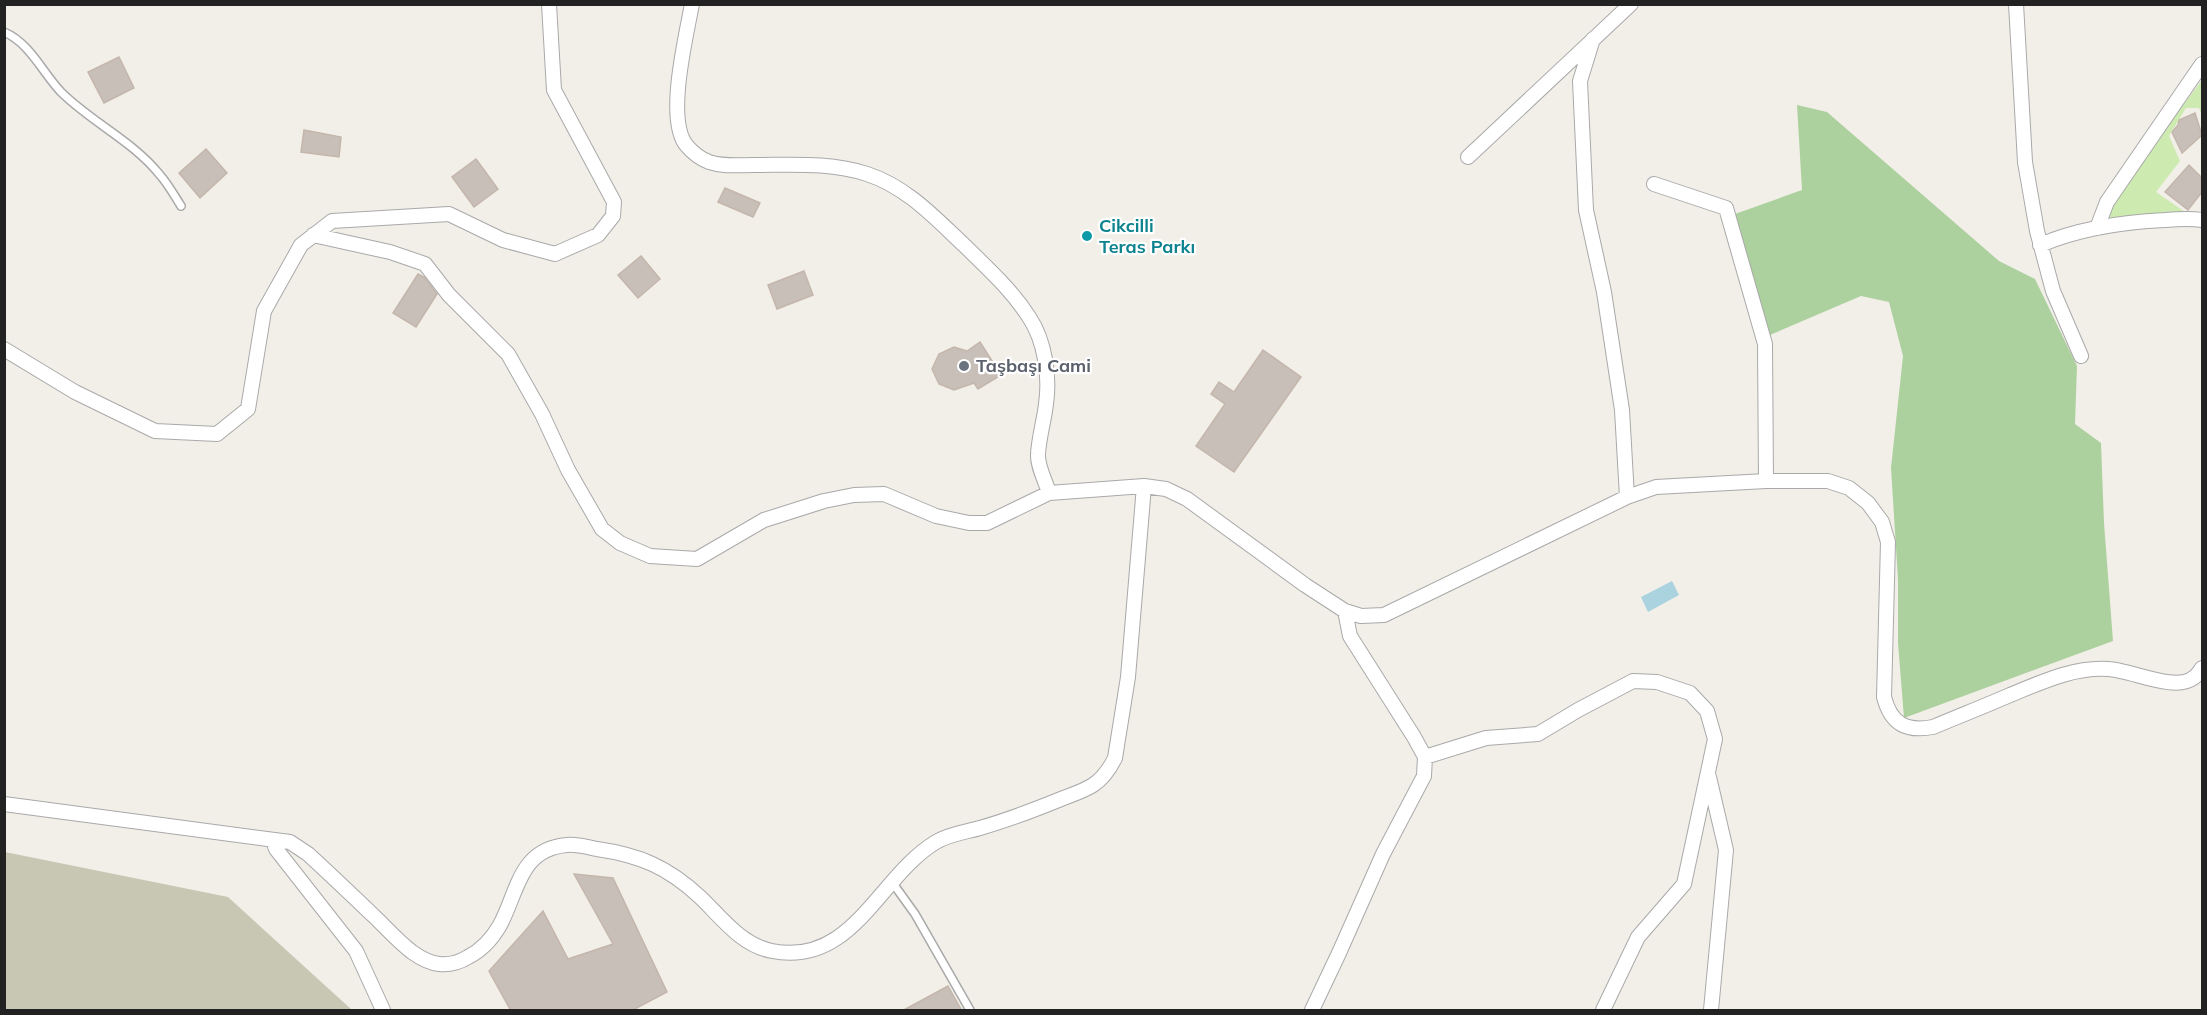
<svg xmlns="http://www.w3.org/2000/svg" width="2207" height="1015" font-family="Mulish,sans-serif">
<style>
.construction{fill:#c7c7b4}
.grass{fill:#cdebb0}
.forest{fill:#add19e}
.water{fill:#aad3df}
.building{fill:#c7bfb8;stroke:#c4b6ab;stroke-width:1.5}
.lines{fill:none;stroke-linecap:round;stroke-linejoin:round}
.service-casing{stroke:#a9a9a9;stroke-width:10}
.minor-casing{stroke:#a9a9a9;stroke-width:16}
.service{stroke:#fff;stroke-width:7}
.minor{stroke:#fff;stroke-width:14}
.culture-dot{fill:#0f9aa8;stroke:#fff;stroke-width:2}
.worship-dot{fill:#6b7280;stroke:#fff;stroke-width:2}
.labels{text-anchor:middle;stroke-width:4.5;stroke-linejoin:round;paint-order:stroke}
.culture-label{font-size:18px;font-weight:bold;fill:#0d838f;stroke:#fff;text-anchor:start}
.worship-label{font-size:18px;font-weight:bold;fill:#5b616d;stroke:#fff;text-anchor:start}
</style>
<rect width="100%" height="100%" fill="#f2efe9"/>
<path class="construction" d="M5,852L228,897L352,1010H5Z"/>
<path class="grass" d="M2202,80V116L2199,108H2186L2169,136L2180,161L2156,192L2185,212L2122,220L2107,217L2133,172Z"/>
<path class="forest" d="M1797,105L1827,112L1999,261L2035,279L2077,366L2075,424L2101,443L2104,523L2113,641L1904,718L1898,643V580L1891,468L1903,356L1889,302L1861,296L1770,335L1735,214L1802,190Z"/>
<path class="water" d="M1672,581L1679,595L1648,612L1641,597Z"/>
<path class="building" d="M119,57L134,88L104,103L88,72Z
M2195,113L2202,135L2182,153L2172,132L2178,125L2179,120Z
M304,130L341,137L339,157L301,152Z
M206,149L227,173L200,198L179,173Z
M476,159L498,189L474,207L452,177Z
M2189,165L2202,178V192L2188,210L2165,192Z
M725,188L760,203L753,217L718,202Z
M641,256L660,279L638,298L618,275Z
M804,271L813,295L777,309L768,285Z
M418,274L424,277L437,294L416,327L393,313Z
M980,342L1001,375L978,389L974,383L954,390L939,384L932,369L939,354L954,347L967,351Z
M1263,350L1301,377L1234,472L1196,446L1225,404L1211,394L1219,382L1234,392Z
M574,874L613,878L667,992L631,1011H511L489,971L543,911L568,959L613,944Z
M948,986L962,1011H902Z"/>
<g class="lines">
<defs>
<path id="service" d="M4,32C30,43 42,72 61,92C91,122 133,141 160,175C168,184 174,195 181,206
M892,882L915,914L970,1010"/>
<path id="minor" d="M692,4C686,37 665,121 687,146C693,153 701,159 709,162C723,167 739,165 754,165C792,165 831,162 867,174C907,187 935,218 965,246C988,269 1011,289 1029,317C1045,341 1050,376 1046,404C1044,421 1039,437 1038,454C1037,466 1046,482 1049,493
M2016,4L2025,162L2037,231L2053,291L2081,356
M1593,39L1580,81L1586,210L1604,292L1622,410L1627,497
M1468,157L1631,4
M1654,184L1726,208L1765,344L1766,481
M2097,228L2107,202L2202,64
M313,235L390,252L425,264L449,295L508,354L542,414L568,470L602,529L620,543L650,556L697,559L764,520L824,501L854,495L884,494L936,516L969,523H987L1049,493L1144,486L1166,489L1187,499L1305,585L1345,611L1361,616L1384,615L1627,497L1656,487L1766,481H1828L1849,488L1868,503L1882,522L1888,542L1884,697C1891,724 1906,732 1933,727C1959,716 1985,706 2010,695C2042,682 2073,667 2108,669C2131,670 2175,692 2193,678C2197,676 2200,671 2202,668
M2040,245C2080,228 2122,222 2165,220C2177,219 2190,218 2202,220
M4,349L75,392L155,431L217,434L248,409L264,311L301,245L332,221L449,214L503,240L555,254L598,235L613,216L614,202L554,90L549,4
M1425,757L1486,738L1538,734L1578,710L1633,681L1657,682L1690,693L1707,711L1715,739L1684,884L1638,937L1603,1010
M1709,777L1726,850L1711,1010
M4,804L290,842L308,854C332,876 355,898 378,920C389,931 400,943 412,952C419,957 430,963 439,964C449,965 460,962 468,957C482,950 492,939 500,925C518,892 519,849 567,845C576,844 587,847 597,849C639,855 668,867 700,897C722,918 741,945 772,951C853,967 879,876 936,842C949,834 966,832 980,828C1008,820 1034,810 1061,799C1071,795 1084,791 1093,785C1104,778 1110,768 1115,758L1128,677L1144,486
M273,841L276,849L356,951L383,1010
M1312,1010L1339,953L1383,854L1424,776L1425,757L1414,737L1350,636L1345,611"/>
</defs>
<use href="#service" class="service-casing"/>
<use href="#minor" class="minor-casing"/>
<use href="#service" class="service"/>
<use href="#minor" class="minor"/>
</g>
<circle class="culture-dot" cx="1087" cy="236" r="6"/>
<circle class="worship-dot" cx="964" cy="366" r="6"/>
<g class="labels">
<g class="culture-label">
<text x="1099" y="232">Cikcilli<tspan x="1099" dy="21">Teras Parkı</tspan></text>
</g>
<g class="worship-label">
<text x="976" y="372">Taşbaşı Cami</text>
</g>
</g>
<rect width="2207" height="1015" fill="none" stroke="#222222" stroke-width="12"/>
</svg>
